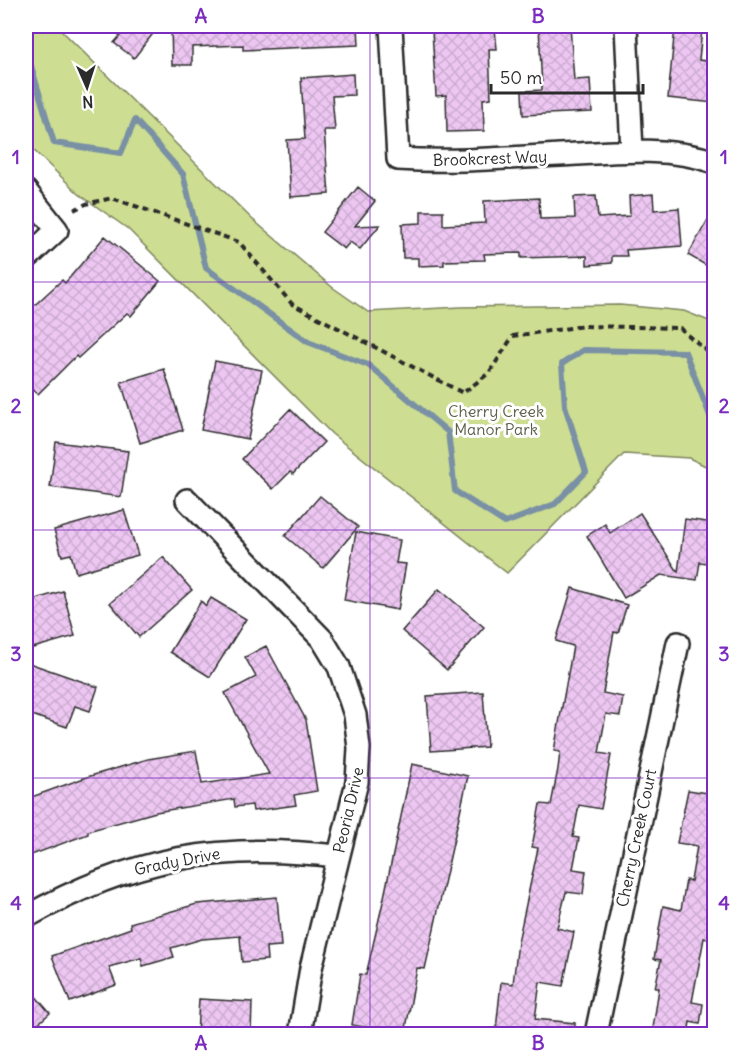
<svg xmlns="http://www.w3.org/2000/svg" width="740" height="1060" font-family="Delius,sans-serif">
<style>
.green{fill:#cddd91;stroke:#7c845e;stroke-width:1.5}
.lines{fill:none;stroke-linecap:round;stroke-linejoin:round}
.stream{stroke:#7990a5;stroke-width:6}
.building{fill:url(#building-cross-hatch);stroke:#2b2b2b;stroke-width:1.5}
.street-casing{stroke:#2b2b2b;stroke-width:26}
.path{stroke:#2b2b2b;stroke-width:4;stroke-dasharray:6 4.5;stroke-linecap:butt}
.street{stroke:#fff;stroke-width:21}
.grid{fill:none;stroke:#7b2cbf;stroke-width:1.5;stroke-opacity:0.55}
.labels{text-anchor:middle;stroke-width:6;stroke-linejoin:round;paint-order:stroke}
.street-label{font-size:16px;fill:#2b2b2b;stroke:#fff}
.park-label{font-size:16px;fill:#5c604a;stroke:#fff}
.neatline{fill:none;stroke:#7b2cbf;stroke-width:2}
.grid-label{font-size:20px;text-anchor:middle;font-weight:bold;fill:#7b2cbf}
</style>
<defs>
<pattern id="building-cross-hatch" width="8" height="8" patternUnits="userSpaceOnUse" patternTransform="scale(1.5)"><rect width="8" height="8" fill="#edc7f2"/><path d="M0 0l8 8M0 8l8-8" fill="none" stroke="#cbabd0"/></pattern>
</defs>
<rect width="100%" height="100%" fill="#fff"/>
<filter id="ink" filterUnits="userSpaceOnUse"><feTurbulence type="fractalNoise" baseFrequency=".0167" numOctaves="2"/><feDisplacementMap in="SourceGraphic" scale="12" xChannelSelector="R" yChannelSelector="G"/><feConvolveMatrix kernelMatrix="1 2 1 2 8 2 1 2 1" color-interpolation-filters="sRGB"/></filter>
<g filter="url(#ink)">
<path class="green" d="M26,26H57L252,219L332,287L368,312L461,307L620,305L684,311L714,323V470L689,458L624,454L507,573L332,434L128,229L79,194L26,143Z"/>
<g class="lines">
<path class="stream" d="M26,49L54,143L121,153L135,120L183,174L206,268L308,342L368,365L448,432L455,491L505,523L555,504L586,472L565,406L562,364L583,350L685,352L714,426"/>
</g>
<path class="building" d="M106,26H159L134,58L114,43L120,36Z
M171,26H358L359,45L243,50V45L192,47V65H172Z
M453,26H487V30L495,29L497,49H489L491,98L483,99L484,131L447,132L446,95L436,96L432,31L453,29Z
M539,26H570L574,80L590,79L592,112L523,115L522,91L542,90Z
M675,27L702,29L699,60L714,62V103L668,98Z
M353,74L354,95L332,96L335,130H324L329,194L291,197L287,140L305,139L301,78Z
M358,187L375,201L355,226L380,225L360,249L350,242L344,249L322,232Z
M653,194L654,210L679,208L682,246L626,250L627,256H612V263L587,265V256L521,258V253L484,254L485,260L444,261V265L418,266V258H403L402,224L421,223V211H443V225L485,223L484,201L539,198L540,219L575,218L574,197L596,196L598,218L630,216L629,196Z
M714,209V270L688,255Z
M105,236L160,281L131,316L127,313L78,358L76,356L38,394L33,390L26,397V313L62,280L65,283Z
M215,361L262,370L248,439L201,430Z
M164,369L183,430L140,443L121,382Z
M290,409L324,442L293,474L290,472L273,489L242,459Z
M56,442L128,451L121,497L50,487Z
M320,496L358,527L323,568L285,536Z
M124,510L138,555L76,573L71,554L62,556L54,530Z
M640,513L678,572L685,519L714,523V564L700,562L697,580L661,575L624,598L587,536L605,524L610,533Z
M356,532L400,540L396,563L406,564L398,610L344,600Z
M163,557L192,590L139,637L110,603Z
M572,588L627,605L618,633L614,632L603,693L623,697L620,716L606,714L599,753L611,755L601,809L579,805L573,837L579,838L573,869L586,871L583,894L566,892L557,928L574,932L563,986L540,982L535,1019L575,1023V1035H502V1031L496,1030L501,982L513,984L518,942L538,848L532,847L540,804L551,805L558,769L560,752L554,751L573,646L556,641Z
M439,589L484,627L447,670L402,631Z
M63,591L75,636L26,650V602Z
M211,598L246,619L210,677L170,652L201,601L206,606Z
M266,646L306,720L317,791L294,795L296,805L253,811L252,805L235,807L234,799L156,812L88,831V834L26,857V799L87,777L148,759L196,751L202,784L269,774L225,693L256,677L245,657Z
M26,662L98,687L90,711L75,706L67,727L26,713Z
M483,692L487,747L431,751L427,696Z
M412,764L468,776L425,969L417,968L405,1034L352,1025L360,974L366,975L383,902Z
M688,790L714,794V923L711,940L704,938L692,1002L703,1004L700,1024L690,1022L688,1035H652L659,988H655L661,960L654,959L663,906L681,910L686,880L691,881L697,846L677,843Z
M277,897L281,946L266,947L267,960L242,962L240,936L202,939L171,948L174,957L143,966L141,958L109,967L116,985L70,1002L52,956L131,928L130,923L197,904Z
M26,985L50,1013L26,1034Z
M199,999L252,1002L251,1035H197Z"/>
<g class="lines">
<defs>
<path id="street" d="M391,26L398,159C458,163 517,157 577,154C622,151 672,147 714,162
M626,26L632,151
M26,191L57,230L26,259
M187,500L322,639L339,667L355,715L359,748L357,782L311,968L300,1034
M26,917C131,858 218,842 337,856
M596,1034L678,643"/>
</defs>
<use href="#street" class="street-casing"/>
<path class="path" d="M74,210L86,204L112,198L239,242L292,304L463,393L489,373L513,336L584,326L680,328L714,357"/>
<use href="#street" class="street"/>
</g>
</g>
<path class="grid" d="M370,26V1034M26,282H714M26,530H714M26,778H714"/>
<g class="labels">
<g class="street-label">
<text transform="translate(490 158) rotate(-2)" y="6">Brookcrest Way</text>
<text transform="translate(348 810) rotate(-77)" y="6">Peoria Drive</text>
<text transform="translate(636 838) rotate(-78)" y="6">Cherry Creek Court</text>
<text transform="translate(177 861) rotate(-11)" y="6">Grady Drive</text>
</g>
<g class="park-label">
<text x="496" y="417">Cherry Creek<tspan x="496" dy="18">Manor Park</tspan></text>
</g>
</g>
<rect width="740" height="1060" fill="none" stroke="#fff" stroke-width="66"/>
<g transform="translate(87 87) rotate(177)" stroke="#ffffff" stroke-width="4.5" paint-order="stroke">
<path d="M0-4.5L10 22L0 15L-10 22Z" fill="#2b2b2b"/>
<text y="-9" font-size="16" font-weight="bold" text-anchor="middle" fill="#2b2b2b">N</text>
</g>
<path d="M491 84v9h152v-9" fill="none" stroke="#2b2b2b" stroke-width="3"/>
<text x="500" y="84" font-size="18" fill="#2b2b2b" stroke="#ffffff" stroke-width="4.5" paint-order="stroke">50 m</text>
<rect x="33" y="33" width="674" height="994" class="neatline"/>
<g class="grid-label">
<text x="201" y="23">A</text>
<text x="538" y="23">B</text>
<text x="16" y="164">1</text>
<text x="724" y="164">1</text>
<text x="16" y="413">2</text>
<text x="724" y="413">2</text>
<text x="16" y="661">3</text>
<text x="724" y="661">3</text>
<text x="16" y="910">4</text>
<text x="724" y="910">4</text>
<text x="201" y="1050">A</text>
<text x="538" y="1050">B</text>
</g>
</svg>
